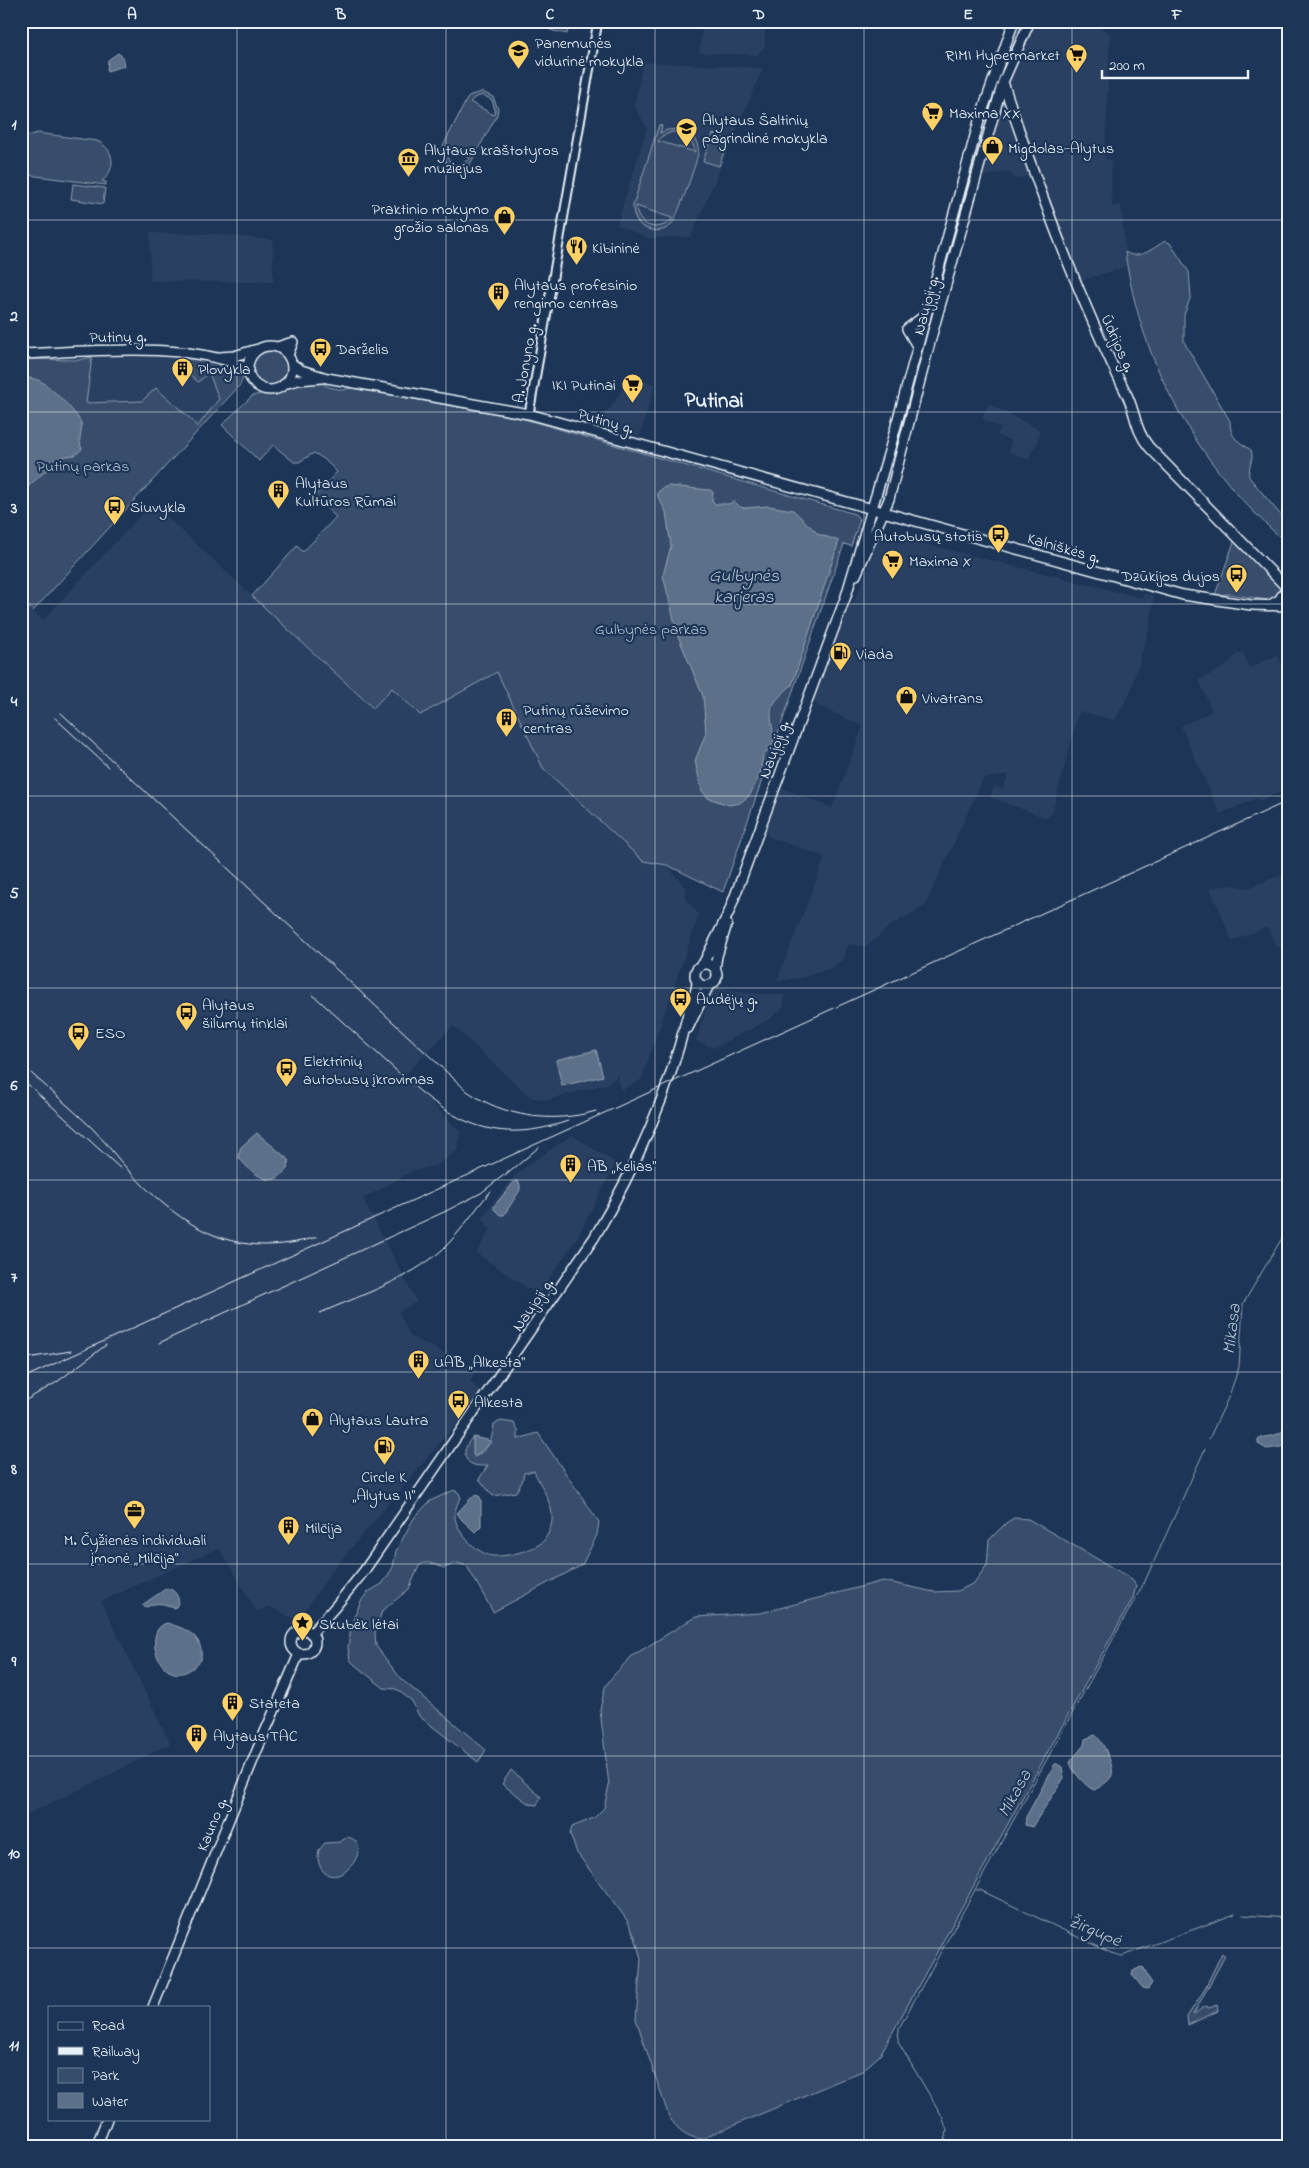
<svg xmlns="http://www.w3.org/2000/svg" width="1309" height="2168" font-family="'Indie Flower',sans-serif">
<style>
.built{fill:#2a4162}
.green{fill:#374d6c;stroke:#909fb2;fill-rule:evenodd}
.water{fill:#5d7089;stroke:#95a4b5}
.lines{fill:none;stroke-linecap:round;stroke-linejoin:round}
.stream{stroke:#95a4b5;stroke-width:1}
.minor-casing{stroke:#e8f1f8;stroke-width:11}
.major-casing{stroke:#e8f1f8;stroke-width:12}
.minor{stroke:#1d3557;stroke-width:7}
.major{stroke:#1d3557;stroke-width:9}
.rail{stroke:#e8f1f8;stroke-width:1}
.grid{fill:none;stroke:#e8f1f8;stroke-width:1;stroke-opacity:0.55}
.labels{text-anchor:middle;stroke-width:4.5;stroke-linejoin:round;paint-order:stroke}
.poi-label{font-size:16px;fill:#e8f1f8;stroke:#1d3557;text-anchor:start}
.street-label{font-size:16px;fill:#e8f1f8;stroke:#1d3557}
.park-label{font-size:16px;fill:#b3c0ce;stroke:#1d3557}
.water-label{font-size:18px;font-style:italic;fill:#b7c4d1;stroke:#1d3557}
.district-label{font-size:21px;font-weight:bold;fill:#e8f1f8;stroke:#1d3557}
.neatline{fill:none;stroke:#e8f1f8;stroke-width:2}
.grid-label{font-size:16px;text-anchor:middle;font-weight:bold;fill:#e8f1f8}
</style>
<rect width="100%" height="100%" fill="#1d3557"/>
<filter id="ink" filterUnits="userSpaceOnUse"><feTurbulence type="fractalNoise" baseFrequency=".02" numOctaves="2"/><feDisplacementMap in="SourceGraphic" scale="10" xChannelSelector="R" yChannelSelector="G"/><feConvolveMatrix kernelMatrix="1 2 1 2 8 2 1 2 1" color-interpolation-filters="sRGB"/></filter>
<g filter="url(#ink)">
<path class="built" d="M703,21H765V46L757,55L699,53Z
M1034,21H1086L1110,33L1105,159L1111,160L1112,207L1121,205L1127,266L1080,281L1058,227L1007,83Z
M643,62L763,68L691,237L648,238L617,225L647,128L634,106Z
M1004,100L1031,175L1016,179L1009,171L979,177Z
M150,233L212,234L273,240V282L150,281Z
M153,356L180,358L183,368L209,372L219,399L197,427L142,401L86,403L92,357Z
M629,378L655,384L640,436L595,426L616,400Z
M989,404L1040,430L1038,441L1028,460L1009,452L1011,441L997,435L1000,428L981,418Z
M152,503L373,708L392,688L420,714L497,671L543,768L643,861L667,865L686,889L684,896L699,915L641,1080L621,1090L617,1080L619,1075L607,1084L547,1100L530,1097L453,1026L405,1075L460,1132L458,1150L437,1165L412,1171L363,1199L417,1302L399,1312L410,1336L477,1370L470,1381L482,1393L331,1572L298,1621L269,1606L257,1612L219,1548L101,1601L170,1743L104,1778L21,1817V600L43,620Z
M882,533L1142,598L1144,593L1154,596L1150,626L1130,693L1115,720L1079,711L1052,813L1046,818L990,797L994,786L1003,789L1009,774L983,779L925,906L891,925L866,947L849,944L842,960L831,968L805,977L777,981L825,857L769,837L766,830L782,788L832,808L863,726L820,707L816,703L814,698L844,617L856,597Z
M1243,652L1249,668L1277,655L1288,678V789L1259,801L1257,798L1220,814L1181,726L1212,711L1199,680L1226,666L1236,655Z
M1288,872V943L1277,948L1267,927L1232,941L1210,888L1231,885L1249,888Z
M713,987L743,993L784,995V1005L781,1010L768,1020L714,1048L696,1041Z
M572,1135L616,1163L577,1238L538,1295L476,1253L490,1230L482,1217L512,1179L528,1165Z"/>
<path class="green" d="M552,21H569L567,34L550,30Z
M1019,21H1025L1001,69Z
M482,92L493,97L498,109L497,115L464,175L444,160L442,151L443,146L467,99L471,95ZM483,95L492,100L495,110L494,115L470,102L474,98ZM447,146L470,158V159L460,165L452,164L445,154Z
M984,118L979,147L885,496L882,495Z
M659,125L662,126L660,133C676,124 701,133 698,154C696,164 676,222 670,226C664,231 655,232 648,229C637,226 633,216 633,205ZM672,132C685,132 693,139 695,152L658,141L662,136ZM636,206L672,218V219C659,234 636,226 636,206Z
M37,133L97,141C115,149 117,169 102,181L106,182V185L21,174V139Z
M713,134L728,139L719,166L703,161Z
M73,184L105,188L103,204L71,199Z
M1165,241L1170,243L1189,272L1191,296L1184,315V342L1230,421C1230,438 1238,441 1251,450C1255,460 1247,467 1249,477L1279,513L1288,521V544C1201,470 1141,367 1125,252C1139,261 1153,248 1165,241Z
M253 368a17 17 0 1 1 34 0a17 17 0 1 1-34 0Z
M92,357L86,403L142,401L156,388L192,420L197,427L219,399L209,373L198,382L183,368L180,358C199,360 231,360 243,377L240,385L33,611L21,600V359L79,360Z
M314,381L322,383L329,387L343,390L351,388L520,418L855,514L860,520L851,546L844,544L723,892L667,865L643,861L543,768L497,672L420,715L392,688L373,708L252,596L297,546L303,552L336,517L314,497L337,472L324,459L314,453L299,462H294L273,445L259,461L222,425L252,396Z
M1235,539L1281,589L1273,601L1229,594L1215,595Z
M501,1421L514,1423L518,1431V1439L538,1433L599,1522L597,1535L582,1565L493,1612L467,1566L457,1563L444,1568L430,1563H423L419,1566L409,1589L382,1611L375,1633L376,1646L401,1679L486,1750L478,1762L419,1716L412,1701L396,1689L384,1688L355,1665L350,1660L348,1647L352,1622L361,1601L368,1592L382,1584L387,1577L393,1567L396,1551L414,1518L430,1501L454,1490L459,1493L461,1498C458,1502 456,1507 455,1512C453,1529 473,1549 488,1555C500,1559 530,1551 540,1544C546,1540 551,1529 552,1521C554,1505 540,1485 534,1471L524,1473L522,1482L516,1492L493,1496L479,1479L488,1465C466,1470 457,1453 473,1437L475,1457C491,1447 491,1441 494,1424Z
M1014,1518L1028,1519L1132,1579L1136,1586L1133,1598L880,2055L862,2071L702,2139C686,2137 678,2130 669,2117L636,2019L641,1959L635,1937L627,1920L577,1853L570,1834L572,1827L594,1818L604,1808L609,1785L600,1710L605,1687L613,1676L632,1656L695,1617L761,1613L883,1581L934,1592L958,1591L974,1583L987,1565L989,1540L1006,1523Z
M511,1770L541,1797L537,1805L529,1804L502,1784Z
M347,1837C376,1842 343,1889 324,1872C318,1866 317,1857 319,1850L325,1843L340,1842Z
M1222,1953L1225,1956L1193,2015L1205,2006L1209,2008L1217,2005L1218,2011L1188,2025L1187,2017L1203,1992Z"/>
<path class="water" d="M118,53L123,57L124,66L107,71L108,60Z
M21,377C27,378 35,378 40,381C48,384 79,415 81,423C83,433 77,438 82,449L75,455L61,457L21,493Z
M668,486L710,490L713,492L712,500L715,504H729L734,501L740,507L745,508L768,506L793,510L818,534L839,541L792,685C764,709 771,709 774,742L763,756L760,774L750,795L740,803L729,805L708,798L702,791L695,761L706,733L703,696L678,636L663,575L671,546L666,512L658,497V492L663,488Z
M596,1050L603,1076L562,1086L556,1060Z
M257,1133L289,1160L288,1168C284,1172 280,1177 275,1179C263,1183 244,1166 238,1156L241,1147Z
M515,1181H518L520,1185V1190L504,1215H500L494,1209V1206Z
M1284,1430L1288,1432L1287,1446L1267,1449L1258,1444V1440C1266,1434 1273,1439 1284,1430Z
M473,1437L492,1441L475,1457L473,1455Z
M474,1495L479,1496L481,1499V1526L475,1532L462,1520L457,1513Z
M167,1588C175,1590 178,1595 179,1603L175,1608C165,1604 157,1601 147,1607L142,1605Z
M167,1623C187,1629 204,1636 201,1660C164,1703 138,1630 167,1623Z
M1095,1735C1102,1739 1115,1767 1112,1775C1110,1781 1100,1787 1094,1790C1087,1788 1071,1770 1070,1762L1084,1745L1085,1739Z
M1055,1764H1057L1062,1767L1064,1778L1032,1827L1025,1825L1026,1817Z
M1141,1967L1144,1968L1147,1976L1152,1983L1148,1989L1143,1988L1132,1975L1133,1971Z"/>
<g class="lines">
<path class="stream" d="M1209,1439L1229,1396L1239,1367L1243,1304L1288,1228
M976,1890H980L1111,1953L1122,1956L1235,1914
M1243,1915L1288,1918
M944,2147L947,2131L942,2116L898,2042L899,2028L1145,1581L1205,1449"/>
<defs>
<path id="minor" d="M529,414L598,21"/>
<path id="major" d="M1003,82C1038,189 1077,295 1127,395C1136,414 1135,430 1149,447L1288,589
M917,346L907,329L924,316
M248 368a22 22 0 1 1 44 0a22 22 0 1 1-44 0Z
M277,347L293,342L288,355
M21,354C83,352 195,340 249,370
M220,357L234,356L258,349
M292,364L301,370L327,378L529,414L1183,595L1251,605L1288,606
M284,384L298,380L322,378
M856,575L889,499L933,331L1003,82L1030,21
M1270,605L1279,600L1285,591
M703,964L729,912L846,596L890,448L979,121L1014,21
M695 975a11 11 0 1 1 22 0a11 11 0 1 1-22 0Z
M715,969L717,956L727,924
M688,1028L709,985
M291 1642a12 12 0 1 1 24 0a12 12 0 1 1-24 0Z
M311,1634L335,1607L364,1571L594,1238C635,1169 668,1095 687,1017C690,1005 697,993 697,981
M153,2007L258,1748L299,1654
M96,2147L107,2119"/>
</defs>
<use href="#minor" class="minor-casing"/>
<use href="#major" class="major-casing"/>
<use href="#minor" class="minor"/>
<use href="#major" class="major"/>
<path class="rail" d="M61,713L467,1091C504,1117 552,1124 596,1111
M55,718L108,767
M312,994C337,1017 363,1040 388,1063C446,1116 486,1149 568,1121
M21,1064C45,1086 69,1106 92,1128C105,1141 116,1157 129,1171C184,1229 236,1261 317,1237
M21,1078L121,1169
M505,1176L539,1147
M320,1313C361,1295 408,1280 442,1250C461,1232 474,1210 491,1191
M159,1343L444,1212L481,1193L509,1171
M21,1359L71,1351
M21,1379L1288,801
M21,1403L57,1382L106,1345"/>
</g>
</g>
<path class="grid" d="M237,21V2147M446,21V2147M655,21V2147M864,21V2147M1072,21V2147M21,220H1288M21,412H1288M21,604H1288M21,796H1288M21,988H1288M21,1180H1288M21,1372H1288M21,1564H1288M21,1756H1288M21,1948H1288"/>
<defs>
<symbol id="school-pin" viewBox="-11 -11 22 30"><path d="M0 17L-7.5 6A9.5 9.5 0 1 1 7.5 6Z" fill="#ffd166" stroke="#1d3557"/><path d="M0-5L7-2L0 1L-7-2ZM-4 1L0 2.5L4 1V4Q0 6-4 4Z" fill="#111"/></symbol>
<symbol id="supermarket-pin" viewBox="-11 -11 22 30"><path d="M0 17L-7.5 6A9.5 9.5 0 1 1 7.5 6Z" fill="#ffd166" stroke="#1d3557"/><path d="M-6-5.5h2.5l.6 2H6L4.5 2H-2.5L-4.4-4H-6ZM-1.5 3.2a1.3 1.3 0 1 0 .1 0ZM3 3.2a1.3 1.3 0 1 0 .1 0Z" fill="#111"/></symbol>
<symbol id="shop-pin" viewBox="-11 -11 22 30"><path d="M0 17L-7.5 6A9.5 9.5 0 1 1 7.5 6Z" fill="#ffd166" stroke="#1d3557"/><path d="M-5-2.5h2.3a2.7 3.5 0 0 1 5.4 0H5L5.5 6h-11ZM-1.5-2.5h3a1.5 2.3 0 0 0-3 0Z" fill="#111"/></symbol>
<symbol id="museum-pin" viewBox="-11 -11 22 30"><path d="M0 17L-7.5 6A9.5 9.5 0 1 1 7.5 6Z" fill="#ffd166" stroke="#1d3557"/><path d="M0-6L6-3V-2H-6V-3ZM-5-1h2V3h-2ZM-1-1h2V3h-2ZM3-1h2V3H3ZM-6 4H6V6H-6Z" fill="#111"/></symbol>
<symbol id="restaurant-pin" viewBox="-11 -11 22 30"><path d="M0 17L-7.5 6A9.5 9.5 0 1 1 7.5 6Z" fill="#ffd166" stroke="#1d3557"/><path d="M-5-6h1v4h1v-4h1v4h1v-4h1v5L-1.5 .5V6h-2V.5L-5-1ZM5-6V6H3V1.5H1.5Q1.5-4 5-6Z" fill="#111"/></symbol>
<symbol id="building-pin" viewBox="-11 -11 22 30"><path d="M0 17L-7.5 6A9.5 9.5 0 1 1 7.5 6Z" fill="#ffd166" stroke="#1d3557"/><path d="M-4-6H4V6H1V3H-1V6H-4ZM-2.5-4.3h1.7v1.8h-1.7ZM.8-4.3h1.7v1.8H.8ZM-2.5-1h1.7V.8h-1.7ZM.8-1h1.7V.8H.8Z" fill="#111"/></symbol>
<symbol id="bus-pin" viewBox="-11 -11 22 30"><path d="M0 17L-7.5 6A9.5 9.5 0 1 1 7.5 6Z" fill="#ffd166" stroke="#1d3557"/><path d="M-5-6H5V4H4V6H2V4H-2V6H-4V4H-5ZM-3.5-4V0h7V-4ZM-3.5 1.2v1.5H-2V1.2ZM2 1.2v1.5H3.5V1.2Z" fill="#111"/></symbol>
<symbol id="fuel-pin" viewBox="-11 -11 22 30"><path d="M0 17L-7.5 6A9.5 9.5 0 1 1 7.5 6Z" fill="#ffd166" stroke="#1d3557"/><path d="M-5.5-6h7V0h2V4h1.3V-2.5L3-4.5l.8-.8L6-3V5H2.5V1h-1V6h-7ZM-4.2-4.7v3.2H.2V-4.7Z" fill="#111"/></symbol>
<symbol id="office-pin" viewBox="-11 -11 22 30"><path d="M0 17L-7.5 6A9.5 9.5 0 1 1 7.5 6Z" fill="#ffd166" stroke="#1d3557"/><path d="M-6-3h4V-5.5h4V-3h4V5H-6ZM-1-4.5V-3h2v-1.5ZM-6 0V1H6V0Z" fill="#111"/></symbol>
<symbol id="sight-pin" viewBox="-11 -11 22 30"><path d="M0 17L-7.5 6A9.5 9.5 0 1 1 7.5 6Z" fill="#ffd166" stroke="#1d3557"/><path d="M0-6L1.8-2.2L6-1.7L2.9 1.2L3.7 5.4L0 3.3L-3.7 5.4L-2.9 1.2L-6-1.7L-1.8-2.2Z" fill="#111"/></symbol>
</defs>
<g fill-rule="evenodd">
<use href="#school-pin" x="506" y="38" width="25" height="34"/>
<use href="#supermarket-pin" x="1064" y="42" width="25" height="34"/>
<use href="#supermarket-pin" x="920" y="100" width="25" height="34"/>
<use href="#school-pin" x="674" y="116" width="25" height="34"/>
<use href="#shop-pin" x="980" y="134" width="25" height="34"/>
<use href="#museum-pin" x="396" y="146" width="25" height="34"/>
<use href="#shop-pin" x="492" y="204" width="25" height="34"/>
<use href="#restaurant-pin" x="564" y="234" width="25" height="34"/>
<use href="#building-pin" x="486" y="280" width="25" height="34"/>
<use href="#bus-pin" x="308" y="336" width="25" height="34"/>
<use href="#building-pin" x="170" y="356" width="25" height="34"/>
<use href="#supermarket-pin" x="620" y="372" width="25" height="34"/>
<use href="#building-pin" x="266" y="478" width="25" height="34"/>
<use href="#bus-pin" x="102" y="494" width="25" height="34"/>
<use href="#bus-pin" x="986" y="522" width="25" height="34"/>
<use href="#supermarket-pin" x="880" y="548" width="25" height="34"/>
<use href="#bus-pin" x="1224" y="562" width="25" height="34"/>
<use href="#fuel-pin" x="828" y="640" width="25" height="34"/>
<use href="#shop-pin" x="894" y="684" width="25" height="34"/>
<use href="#building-pin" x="494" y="706" width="25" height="34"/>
<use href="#bus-pin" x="668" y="986" width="25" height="34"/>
<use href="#bus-pin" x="174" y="1000" width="25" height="34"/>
<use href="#bus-pin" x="66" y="1020" width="25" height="34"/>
<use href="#bus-pin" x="274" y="1056" width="25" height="34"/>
<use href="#building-pin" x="558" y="1152" width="25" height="34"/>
<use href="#building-pin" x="406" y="1348" width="25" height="34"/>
<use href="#bus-pin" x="446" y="1388" width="25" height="34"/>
<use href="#shop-pin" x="300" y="1406" width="25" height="34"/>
<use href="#fuel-pin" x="372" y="1434" width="25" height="34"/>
<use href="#office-pin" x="122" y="1498" width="25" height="34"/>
<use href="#building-pin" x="276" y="1514" width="25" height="34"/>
<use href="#sight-pin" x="290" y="1610" width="25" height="34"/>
<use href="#building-pin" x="220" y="1690" width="25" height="34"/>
<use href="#building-pin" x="184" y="1722" width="25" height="34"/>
</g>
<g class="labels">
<g class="poi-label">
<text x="535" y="48">Panemunės<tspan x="535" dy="18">vidurinė mokykla</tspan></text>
<text x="1060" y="60" text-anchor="end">RIMI Hypermarket</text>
<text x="949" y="118">Maxima XX</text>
<text x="702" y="125">Alytaus Šaltinių<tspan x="702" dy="18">pagrindinė mokykla</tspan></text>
<text x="1008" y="153">Migdolas-Alytus</text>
<text x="424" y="155">Alytaus kraštotyros<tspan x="424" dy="18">muziejus</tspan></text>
<text x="489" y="214" text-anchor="end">Praktinio mokymo<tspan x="489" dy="18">grožio salonas</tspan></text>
<text x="592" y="253">Kibininė</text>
<text x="514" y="290">Alytaus profesinio<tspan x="514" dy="18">rengimo centras</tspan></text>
<text x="336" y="354">Darželis</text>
<text x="198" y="374">Plovykla</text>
<text x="616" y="390" text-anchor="end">IKI Putinai</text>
<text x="295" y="488">Alytaus<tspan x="295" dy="18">Kultūros Rūmai</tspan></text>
<text x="130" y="512">Siuvykla</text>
<text x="983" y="541" text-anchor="end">Autobusų stotis</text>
<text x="909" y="566">Maxima X</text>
<text x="1220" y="581" text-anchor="end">Dzūkijos dujos</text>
<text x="856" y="659">Viada</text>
<text x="922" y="703">Vivatrans</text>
<text x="523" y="715">Putinų rūševimo<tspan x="523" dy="18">centras</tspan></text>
<text x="696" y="1004">Audėjų g.</text>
<text x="202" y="1010">Alytaus<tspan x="202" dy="18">šilumų tinklai</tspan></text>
<text x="95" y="1038">ESO</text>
<text x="303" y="1066">Elektrinių<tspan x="303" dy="18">autobusų įkrovimas</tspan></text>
<text x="587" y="1171">AB „Kelias“</text>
<text x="434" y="1367">UAB „Alkesta“</text>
<text x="474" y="1407">Alkesta</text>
<text x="329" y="1425">Alytaus Lautra</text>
<text x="384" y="1482" text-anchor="middle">Circle K<tspan x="384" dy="18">„Alytus II“</tspan></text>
<text x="305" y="1533">Milčija</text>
<text x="135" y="1545" text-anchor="middle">M. Čyžienės individuali<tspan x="135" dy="18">įmonė „Milčija“</tspan></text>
<text x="319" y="1629">Skubėk lėtai</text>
<text x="249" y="1708">Stateta</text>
<text x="213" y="1741">Alytaus TAC</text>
</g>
<g class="street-label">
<text transform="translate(925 305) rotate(-75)" y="6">Naujoji g.</text>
<text transform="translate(118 336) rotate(-1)" y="6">Putinų g.</text>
<text transform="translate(1119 343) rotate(66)" y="6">Ūdrijos g.</text>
<text transform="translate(524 363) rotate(-80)" y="6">A. Jonyno g.</text>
<text transform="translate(606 420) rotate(16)" y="6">Putinų g.</text>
<text transform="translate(1064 547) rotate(16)" y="6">Kalniškės g.</text>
<text transform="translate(773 749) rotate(-70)" y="6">Naujoji g.</text>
<text transform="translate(532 1304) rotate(-55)" y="6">Naujoji g.</text>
<text transform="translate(211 1824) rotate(-68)" y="6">Kauno g.</text>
</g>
<g class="park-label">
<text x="83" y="471">Putinų parkas</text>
<text x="651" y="634">Gulbynės parkas</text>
</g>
<g class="water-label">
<text x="744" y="581">Gulbynės<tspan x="744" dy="21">karjeras</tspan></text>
<text transform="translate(1231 1329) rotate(-83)" y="6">Mikasa</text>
<text transform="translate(1014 1793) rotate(-61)" y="6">Mikasa</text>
<text transform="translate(1095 1930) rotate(23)" y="6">Žirgupė</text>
</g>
<g class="district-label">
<text x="714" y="407">Putinai</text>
</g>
</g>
<rect width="1309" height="2168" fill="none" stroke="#1d3557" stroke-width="55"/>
<rect x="48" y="2006" width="162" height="115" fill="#1d3557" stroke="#6e8097"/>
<rect x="58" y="2022" width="25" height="8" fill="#1d3557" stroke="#6e8097"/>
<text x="92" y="2030" font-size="15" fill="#e8f1f8">Road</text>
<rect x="58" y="2047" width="25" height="8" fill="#e8f1f8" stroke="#6e8097"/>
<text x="92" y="2056" font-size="15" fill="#e8f1f8">Railway</text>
<rect x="58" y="2068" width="25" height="15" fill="#374d6c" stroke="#6e8097"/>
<text x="92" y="2080" font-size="15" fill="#e8f1f8">Park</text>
<rect x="58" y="2093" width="25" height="15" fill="#5d7089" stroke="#6e8097"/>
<text x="92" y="2106" font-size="15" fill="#e8f1f8">Water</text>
<path d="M1102 70v8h146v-8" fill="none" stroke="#e8f1f8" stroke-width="2.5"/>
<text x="1109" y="70" font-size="15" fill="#e8f1f8" stroke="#1d3557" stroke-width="4" paint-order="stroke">200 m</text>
<rect x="28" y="28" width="1254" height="2112" class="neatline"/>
<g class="grid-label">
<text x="132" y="19">A</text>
<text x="341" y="19">B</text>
<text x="550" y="19">C</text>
<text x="759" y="19">D</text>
<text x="968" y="19">E</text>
<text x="1177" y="19">F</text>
<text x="14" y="129">1</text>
<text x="14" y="321">2</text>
<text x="14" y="513">3</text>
<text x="14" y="706">4</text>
<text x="14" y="898">5</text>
<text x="14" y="1090">6</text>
<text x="14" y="1282">7</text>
<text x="14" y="1474">8</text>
<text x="14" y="1666">9</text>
<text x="14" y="1858">10</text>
<text x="14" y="2050">11</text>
</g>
</svg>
